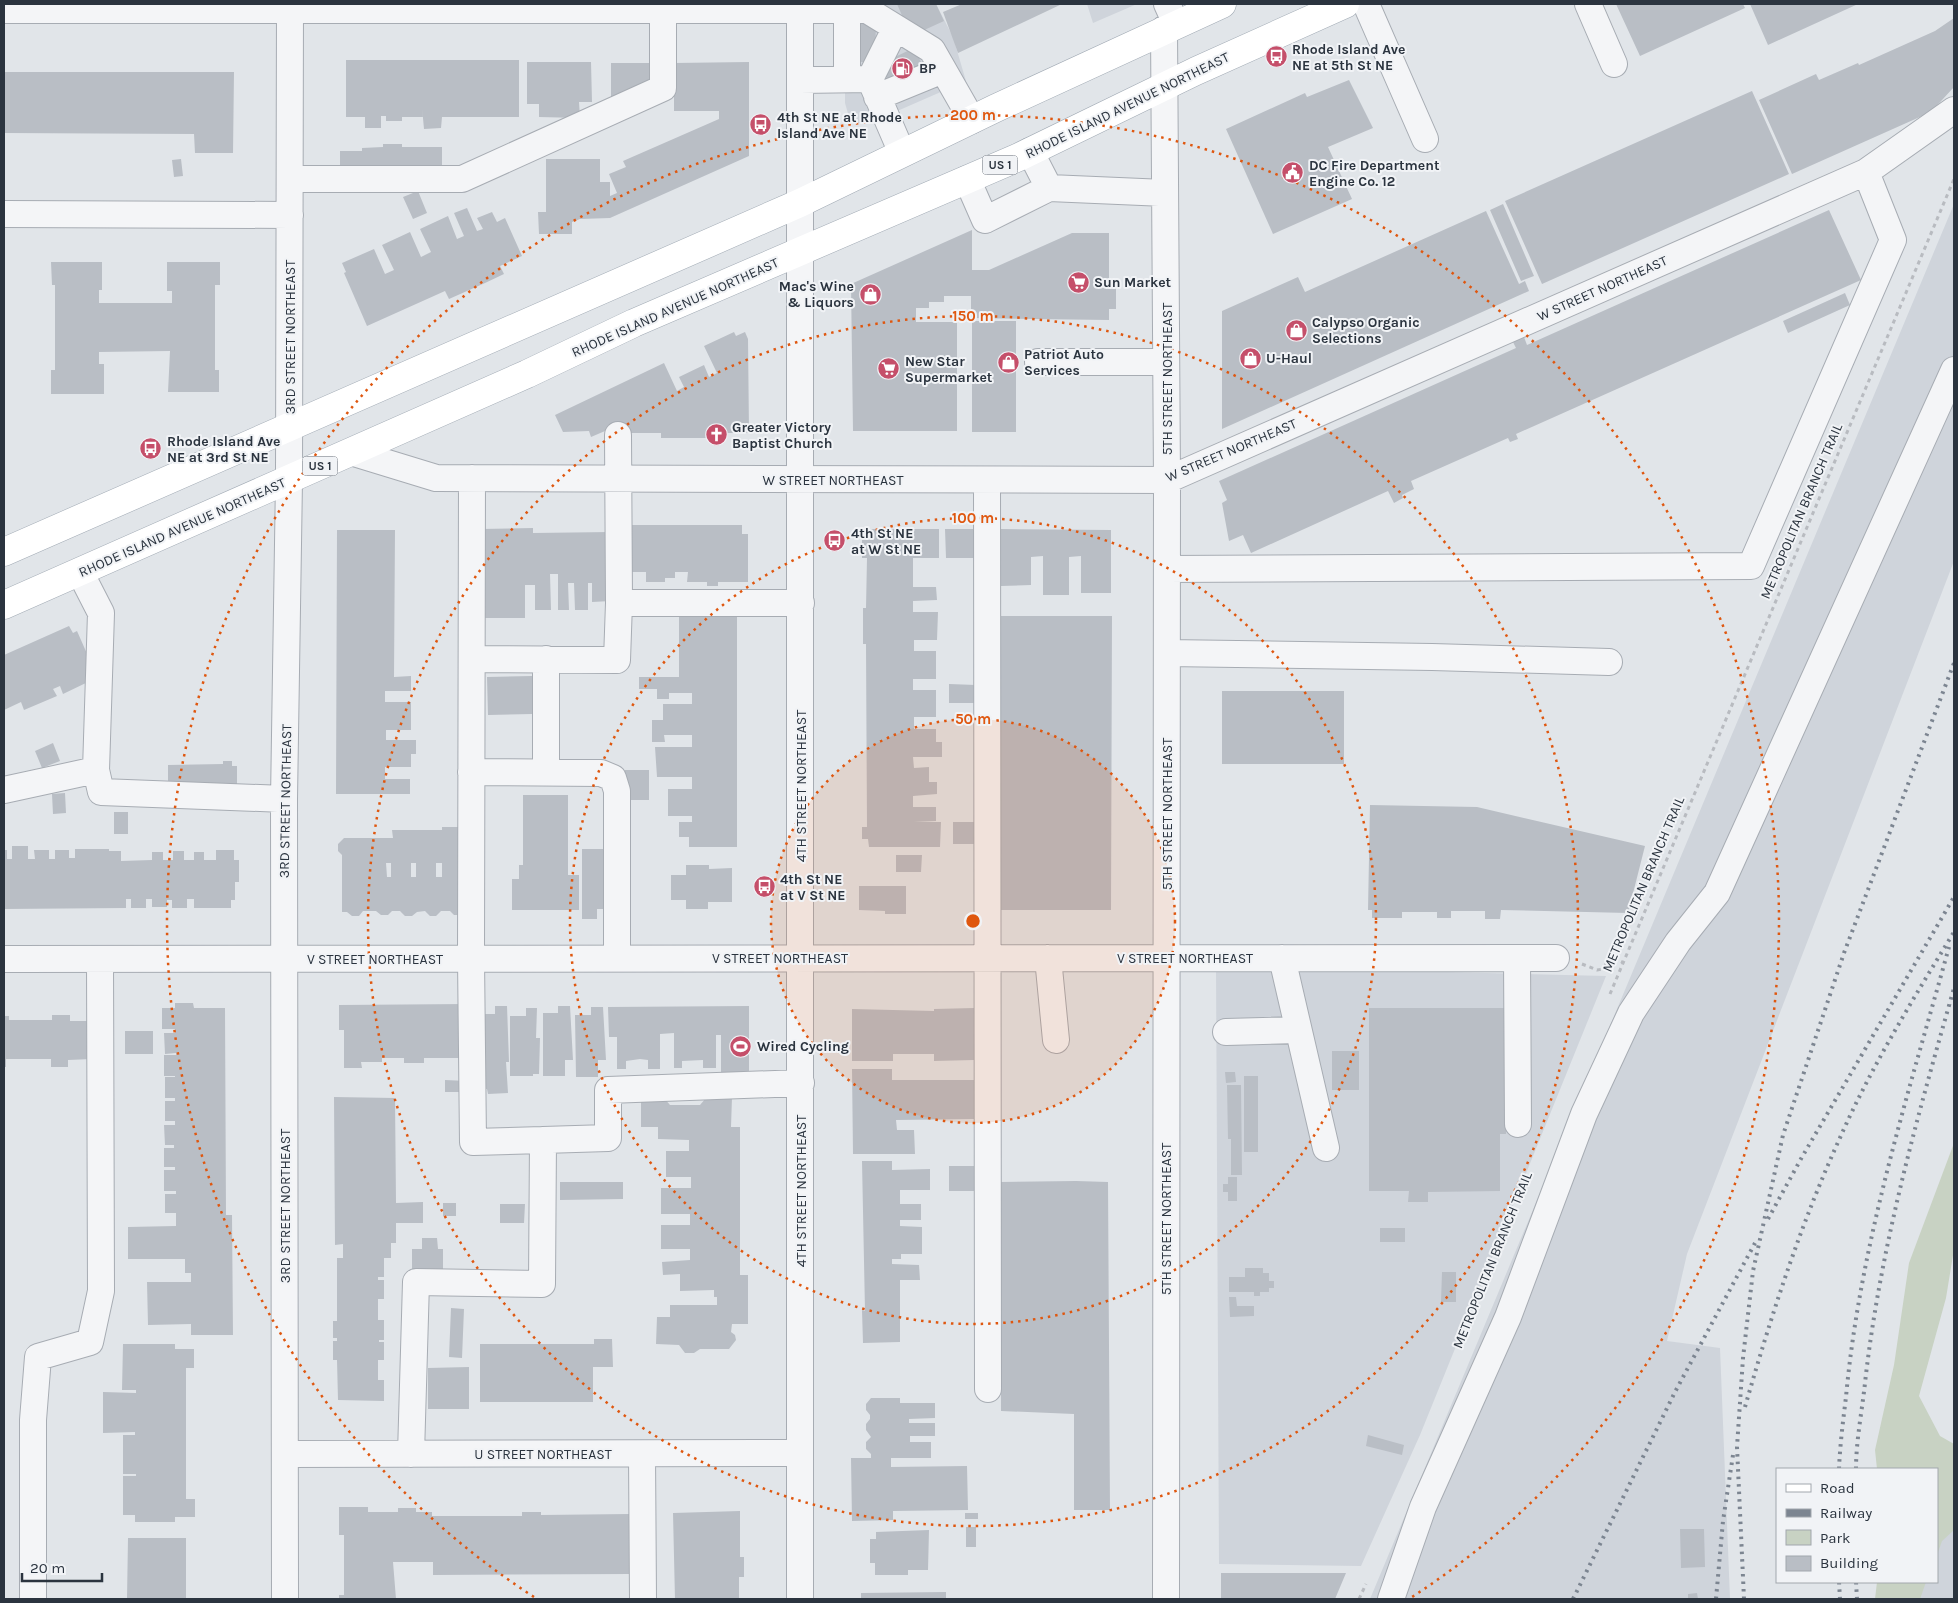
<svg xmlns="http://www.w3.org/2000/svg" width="1958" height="1603" font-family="Karla,sans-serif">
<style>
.built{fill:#cfd4db}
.green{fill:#c8d2c3}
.building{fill:#b9bec5;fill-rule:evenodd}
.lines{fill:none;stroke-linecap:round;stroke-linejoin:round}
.minor-casing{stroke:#a7acb3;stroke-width:28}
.major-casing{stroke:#a1aab4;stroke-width:29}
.path{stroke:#b8bbc0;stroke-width:3;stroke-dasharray:4 4;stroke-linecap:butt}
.minor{stroke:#f4f5f7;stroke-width:26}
.major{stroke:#fff;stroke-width:28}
.rail{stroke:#7c8591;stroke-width:4;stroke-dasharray:2.5 5;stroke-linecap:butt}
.ring{fill:none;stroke:#df570f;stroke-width:2.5;stroke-dasharray:2.5 5}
.labels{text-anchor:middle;stroke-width:4;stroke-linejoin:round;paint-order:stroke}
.shield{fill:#f1f3f6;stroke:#666d76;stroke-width:1}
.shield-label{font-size:12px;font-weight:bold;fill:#2b343f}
.poi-label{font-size:14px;font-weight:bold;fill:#2b343f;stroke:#f1f3f6;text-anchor:start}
.street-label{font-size:14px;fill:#2b343f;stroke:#f1f3f6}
.centre{fill:#df570f;stroke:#f1f3f6;stroke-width:2.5}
.ring-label{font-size:15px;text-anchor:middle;font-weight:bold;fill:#df570f;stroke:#f1f3f6;stroke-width:4;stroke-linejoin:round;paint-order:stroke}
</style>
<rect width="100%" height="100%" fill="#e1e5e9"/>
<path class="built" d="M845,4H936L953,37L966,81L872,122L857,123L849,117L845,103Z
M1087,4H1137L1093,23Z
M1954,204V561L1687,1254L1667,1341L1720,1348L1730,1599H1370Z
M1216,966L1606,976L1420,1435L1361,1566L1219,1564Z
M1954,1465V1599H1902L1908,1582H1937V1509Z"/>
<path class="green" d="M1954,1143V1249L1946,1298L1919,1396L1940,1436L1954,1444V1530L1942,1541L1937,1555V1469H1877L1875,1450L1894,1365L1909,1263Z
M1877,1582H1926L1920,1599H1875Z"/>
<path class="building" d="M897,4H936L944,21L911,36Z
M962,4H1062L958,53L943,12Z
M1616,4H1743L1745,8L1640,56Z
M1750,4H1858L1768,45Z
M1954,18V87L1931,112L1792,174L1759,100L1816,74L1819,80L1858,63L1859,65L1935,31Z
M850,23H876L875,62H849Z
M914,48L926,72L892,89L880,64Z
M346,60H519V117H442L441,128L424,129L422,107L423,117H402V121H386V116H381V128H365V117H346Z
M527,62H591L592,102H579L580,118L539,117V104H527Z
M749,62V156L610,218L580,219L572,222V234H539L538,212H546V159H600V182H610V196L617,193L609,174L626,167L623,161L719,119V111H674V63Z
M611,63H654V86L611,106Z
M4,72H234L233,153H195L194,134L4,133Z
M1349,80L1373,128L1328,147L1352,199L1273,234L1226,129L1305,93L1307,97Z
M1752,91L1789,174L1542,284L1505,201Z
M383,144H402V147H442V169L340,171V151H362V148L383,147Z
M181,159L183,176L174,177L172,160Z
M418,191L427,213L413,219L403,197Z
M1503,204L1534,276L1521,281L1490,210Z
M467,208L477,231L483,229L477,218L492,212L497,222L505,218L522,256L500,266L504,274L485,283L449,299L445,291L367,326L344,273L346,272L342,263L374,249L385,274L394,270L382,245L410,232L421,257L431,252L420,229L448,216L457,239L464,236L454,213Z
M1829,210L1861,280L1516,434L1518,439L1510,442L1508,438L1411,481L1414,489L1402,495L1403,498L1394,503L1388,491L1251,553L1243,535L1229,541L1222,503L1227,500L1219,481L1516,348L1513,342L1524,337L1527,345Z
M1486,211L1519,284L1525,281L1529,291L1222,429V311L1298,277L1305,292Z
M972,230V270H989L1072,233H1109V287H1116V309H1109V320L971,318V296H944V302H929V308H916V322H957V431H853L851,284Z
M51,262H102V290H99V303H172V291H167V262H220V285H215V370H219V392H168L170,351L99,352V364H104V394H51V370H55V285H52Z
M1845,293L1850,305L1788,333L1783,321Z
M972,321H1016V432H972Z
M734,332L736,336L745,332L748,339L749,433H713V438H661V433H626L607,437L605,431L591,437L589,431L563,432L555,415L664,363L677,391L684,387L679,377L704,365L709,377L717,373L704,346Z
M631,525H742V534H748V582H718V586H707V582H687L688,572H675V578H665V582H646V572H625Z
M533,528V533L611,532V601L592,602V583H588V610H575L574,583H568L569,610H558V574H550L551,610H535V585H525V618H482L481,529Z
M862,529H939V558H913V587H936L937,600L913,601V612H938L937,640H914V651H936V679H913V690H936V717H914V729H936V742H942V757H913L914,768L929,767V782H937V794L913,796V807H936V821L914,822H941L940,847H869L868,839H862V827H867L866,644H863V608H866L867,558H862Z
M945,529H976V558H946Z
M1001,529L1111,530V593H1081V556L1069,557V595H1043V556L1031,557V585L1001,586Z
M337,530H395L394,677L411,676V691H385V702H411V730H386V740H416V754H411V767H385V779H410V794H336Z
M1000,616H1112L1111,910H999Z
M679,617H737V847H689V837H679V822H692V816H668V789H692V777H657L655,747H692V735H664L665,742H652V720H663V704H692V693H669V699H657V689H639V677H679Z
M69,626L73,633L77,631L92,665L90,681L63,694L60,686L53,689L57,696L24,710L21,702L4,710V655Z
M532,676V714L488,715L487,677Z
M949,684L976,685V703H949Z
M1222,691H1344V764H1222Z
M53,743L60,761L42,768L35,751Z
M223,761H232V766H237V788L168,790V765L223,764Z
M625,770H649V800H626Z
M65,793L66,813L53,814L52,794Z
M523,795H568V875H579V910H512V879H519V865H523Z
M1370,805L1477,807L1645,846L1628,913L1501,910L1500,919H1485V911H1451V918H1437V912H1402V918H1372V910H1368Z
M114,812H128V834H114Z
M953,822H977V844H953Z
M442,827H466L461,915H454L450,911H441L436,916H430L425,911L417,912L412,916H405L400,911H392L388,915H381L376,911H363L359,916H352L347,912H342V855L338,851V844L344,838H393L392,830H442ZM386,863H391V877H387ZM411,863H416V877H411ZM436,863H442V877H436Z
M12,846H28V859H35L34,850H49V859H55V850H69V858H75V849H109V851H121V861L152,860V852H163V860H173V851H184V860H194V852H204V860H216V850H234V860H239V882H235V900H231V908H194V899H187V908H172V900H167V907H152V899H146V908H131V899H126V908L4,909V850H7V859H12Z
M582,849H608L609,909H597V919H582Z
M896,855H922L921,872H896Z
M686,865H709V869L732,868V902H708V909H686V900H671V875H686Z
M859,886H906V914H885V911L859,910Z
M175,1003H193L194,1008H225L226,1215H232L233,1335H191V1324L148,1325L147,1282H191V1273H185V1259H128V1227L176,1226V1213H165V1194H176V1191H164V1170H175V1167H164V1148H174V1145H165L164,1125H175V1121H165V1101H175V1098H165V1077H175V1076H164V1055H176V1053L165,1054L164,1033H175V1029H162V1008H175Z
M467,1004L465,1058H424V1063H404V1058H382V1062H361L362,1068H344V1030H339V1005Z
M495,1006H507L509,1062H506L508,1093L488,1094L487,1089H485L476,1014H495Z
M558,1006H570L573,1060H565V1076H543V1013H558Z
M749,1006V1078H721V1035H716V1068H703V1060L682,1061V1068H674V1033L660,1034V1069H648V1060L640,1059L626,1061V1069H617V1037H609L608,1007Z
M591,1007H603L606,1060H598V1077H576L575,1015H591Z
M526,1008H537L536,1038H540L539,1074H533V1076H510V1016H526Z
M974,1008V1060L934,1061V1054H893V1061H852V1009L934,1011V1009Z
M1369,1008H1506V1134H1500V1191L1428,1192V1202H1408L1409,1191H1369Z
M52,1015H70V1021H91L92,1059L68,1060V1067H51V1059H6V1067H4V1016H9V1020H52Z
M125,1031H153V1054H125Z
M1332,1051H1359V1090H1332Z
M852,1069H892V1080H975V1119L896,1120L897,1130H914L915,1154H853Z
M1225,1072H1235L1236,1082L1226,1083Z
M1244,1076H1258V1152H1244Z
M445,1080L467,1081L466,1092H445Z
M1227,1085H1241L1242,1175H1231V1139H1228Z
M334,1097L395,1098L396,1203L423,1202V1223H396V1243H391V1258H384V1277H378V1280H384V1299H378V1320H384V1340H379V1342H384V1360H378V1380H384V1401L338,1400L337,1360H333V1341H337V1338H333V1321H337V1258H343V1244L335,1245Z
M732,1097L731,1127H740V1275H748V1324H732L731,1332L735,1335L736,1340L729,1349H700L694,1353H685L679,1345L656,1344L657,1317H670V1305H717V1297H714V1290L680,1291V1274L663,1275L662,1262L690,1260V1249H661V1225H690V1214H661V1188H691V1177H666V1151H689V1140L658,1139V1127H641V1098H664L670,1105H700L706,1098Z
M862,1161H892V1170L930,1169V1190H900V1204H921V1220H900V1226L922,1227V1254H901V1259H892V1264L919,1265L920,1280H900V1342L863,1343L862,1310L865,1311Z
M949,1166H975V1191H949Z
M1228,1177H1237V1201H1228V1192H1223V1184H1228Z
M1076,1181L1108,1182L1110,1510H1074V1414L1001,1411L1000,1182Z
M560,1182H623V1199L560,1200Z
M443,1203H456V1216H443Z
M500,1204H525L524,1223H500Z
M1380,1228H1405V1242H1380Z
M422,1238H437L438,1249H443V1276H412V1249H422Z
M1245,1268H1263V1273H1269V1281H1274V1288H1269V1292H1260V1296H1254V1292H1229V1277H1245Z
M1442,1272H1456V1302H1441Z
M1229,1297H1236L1237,1306H1254V1316L1230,1317Z
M451,1308L464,1309L462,1358L449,1357Z
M594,1339H612L613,1367H593V1402H480V1344H594Z
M123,1344H175V1349H194V1368H186V1499H195V1517H175V1522H135V1515H123V1476H136V1474H123V1435H135V1432L103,1433V1392L136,1393V1390H122Z
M469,1367V1409H428V1368Z
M871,1398H900V1403H935V1418L909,1419V1423H935V1436H910V1442H931V1458H891V1467L967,1466L968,1510L893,1511V1520L852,1521L851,1458H871V1454L866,1449V1442L871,1437L866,1430V1424L870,1419V1415L866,1410V1404Z
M1368,1435L1404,1445L1402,1455L1366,1446Z
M339,1507H368V1512H398V1508H416V1512H432V1516H522V1512H541V1515L630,1514V1574L433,1575V1562H393L396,1599H339V1595H344V1535H339Z
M740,1511V1557H744V1577H739V1599H675L673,1513Z
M965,1513H978V1519H965Z
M966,1527H976V1547H966Z
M1680,1529H1704L1705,1567L1681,1568Z
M929,1530L928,1570H908V1575H875V1563H870V1539H876V1532Z
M128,1538H186V1599H127Z
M1221,1573H1346L1335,1599H1221Z
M946,1592V1599H861V1593Z
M1697,1593L1698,1599H1688V1594Z"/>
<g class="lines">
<defs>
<path id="minor" d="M800,4V1599
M1167,4L1176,24
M1366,4L1425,139
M1588,4L1614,64
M4,10H867L932,50L972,120
M847,10V78
M1164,29L1167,480L1166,1599
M870,79L895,29
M800,80L870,79L902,153
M877,97L943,70
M1030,151L1049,188
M290,179H462L663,88V10
M967,179L985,220L1049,188L1165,193
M4,214L290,215
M1038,362H1166
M618,435L619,603H801
M351,452L436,478L1167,480L1866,172L1954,110
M987,480L988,1389
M1167,569L1751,566L1893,240L1866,172
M1167,653L1432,657L1609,662
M472,659L617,660L619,603
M546,659V772
M96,770L101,792L284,799
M471,772L601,773L613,778L617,791V958
M4,790L96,770L101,613L80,572
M1048,958L1056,1040
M1282,958L1326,1148
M1517,958L1518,1124
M4,959L1556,958
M1226,1032L1297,1030
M543,1140L608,1138V1090L801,1083
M285,1454L800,1453
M411,1454L416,1282L542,1284L543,1140L473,1142L471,958L472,478
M642,1454L643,1599
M33,1599V1420L38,1357L90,1342L101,1291L100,959
M285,1599L284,799L289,480L290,4
M1391,1599L1423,1507L1508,1317L1584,1114L1631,1013L1678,942L1717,893L1954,370"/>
<path id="major" d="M4,552L800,203L996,108L1222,4
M4,605L527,374L634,323L1019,157L1196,71L1345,4"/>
</defs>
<use href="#minor" class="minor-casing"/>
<use href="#major" class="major-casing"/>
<path class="path" d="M1582,964L1597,970L1603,969L1610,957L1622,962
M1610,994L1954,179
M1359,1599L1366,1584"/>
<use href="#minor" class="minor"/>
<use href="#major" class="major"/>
<path class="rail" d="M1768,1219L1802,1157L1954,897
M1745,1407C1771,1316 1800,1226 1839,1140C1871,1067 1913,999 1954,932
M1839,1469C1840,1445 1843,1421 1846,1397C1860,1244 1908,1095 1949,947
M1856,1469C1856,1441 1862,1411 1865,1383C1880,1248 1917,1118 1954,988
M1839,1582L1840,1599
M1856,1582L1857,1599
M1573,1599L1675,1392L1755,1243
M1716,1599L1723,1521L1733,1455
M1744,1599L1737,1447L1743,1358L1753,1271L1783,1135L1844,953L1954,663"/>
</g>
<circle cx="973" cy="921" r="202" fill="#df570f" fill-opacity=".12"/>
<g class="ring">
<circle cx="973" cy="921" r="202"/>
<circle cx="973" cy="921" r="403"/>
<circle cx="973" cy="921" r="605"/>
<path d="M534 1597A806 806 0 1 1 1412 1597"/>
</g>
<defs>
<symbol id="bus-disc" viewBox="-11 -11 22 22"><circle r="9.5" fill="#c54f6a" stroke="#f1f3f6"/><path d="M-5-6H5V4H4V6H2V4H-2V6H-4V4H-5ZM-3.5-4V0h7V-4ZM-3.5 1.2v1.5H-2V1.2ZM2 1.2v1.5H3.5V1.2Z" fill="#fff"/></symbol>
<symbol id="fuel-disc" viewBox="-11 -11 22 22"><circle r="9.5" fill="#c54f6a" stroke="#f1f3f6"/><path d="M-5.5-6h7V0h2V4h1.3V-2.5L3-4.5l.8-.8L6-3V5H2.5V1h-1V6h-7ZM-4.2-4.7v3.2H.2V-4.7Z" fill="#fff"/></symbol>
<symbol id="civic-disc" viewBox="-11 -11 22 22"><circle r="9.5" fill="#c54f6a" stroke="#f1f3f6"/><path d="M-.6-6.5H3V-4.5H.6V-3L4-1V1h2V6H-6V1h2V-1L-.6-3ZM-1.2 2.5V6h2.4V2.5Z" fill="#fff"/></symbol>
<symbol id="supermarket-disc" viewBox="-11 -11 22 22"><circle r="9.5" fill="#c54f6a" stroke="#f1f3f6"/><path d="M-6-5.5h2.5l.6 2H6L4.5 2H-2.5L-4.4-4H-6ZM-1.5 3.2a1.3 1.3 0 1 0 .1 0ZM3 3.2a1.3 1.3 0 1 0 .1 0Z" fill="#fff"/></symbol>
<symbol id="shop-disc" viewBox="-11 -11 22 22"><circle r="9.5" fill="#c54f6a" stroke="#f1f3f6"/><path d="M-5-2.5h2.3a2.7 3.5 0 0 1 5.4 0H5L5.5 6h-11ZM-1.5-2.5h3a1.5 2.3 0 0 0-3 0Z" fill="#fff"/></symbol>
<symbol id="church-disc" viewBox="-11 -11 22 22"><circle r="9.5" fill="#c54f6a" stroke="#f1f3f6"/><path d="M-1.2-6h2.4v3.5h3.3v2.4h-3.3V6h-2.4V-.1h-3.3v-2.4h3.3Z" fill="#fff"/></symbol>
<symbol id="stadium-disc" viewBox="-11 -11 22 22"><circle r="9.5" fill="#c54f6a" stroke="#f1f3f6"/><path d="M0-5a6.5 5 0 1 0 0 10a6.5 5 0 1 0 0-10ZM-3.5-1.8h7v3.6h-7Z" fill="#fff"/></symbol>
</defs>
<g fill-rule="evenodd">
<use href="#bus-disc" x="1264" y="44" width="25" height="25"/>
<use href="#fuel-disc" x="890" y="56" width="25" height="25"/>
<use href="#bus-disc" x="748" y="112" width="25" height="25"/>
<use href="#civic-disc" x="1280" y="160" width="25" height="25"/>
<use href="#supermarket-disc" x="1066" y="270" width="25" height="25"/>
<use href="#shop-disc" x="858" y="282" width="25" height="25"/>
<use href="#shop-disc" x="1284" y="318" width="25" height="25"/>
<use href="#shop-disc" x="1238" y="346" width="25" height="25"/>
<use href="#shop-disc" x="996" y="350" width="25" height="25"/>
<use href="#supermarket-disc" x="876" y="356" width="25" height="25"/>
<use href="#church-disc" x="704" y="422" width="25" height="25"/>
<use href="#bus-disc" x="138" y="436" width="25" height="25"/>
<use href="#bus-disc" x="822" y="528" width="25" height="25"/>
<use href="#bus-disc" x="752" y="874" width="25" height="25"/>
<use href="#stadium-disc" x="728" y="1034" width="25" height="25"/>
</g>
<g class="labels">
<g class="shield">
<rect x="982.5" y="155.5" width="35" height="19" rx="4"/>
<rect x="302.5" y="456.5" width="35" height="19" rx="4"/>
</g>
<g class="shield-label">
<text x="1000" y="169">US 1</text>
<text x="320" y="470">US 1</text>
</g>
<g class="poi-label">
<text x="1292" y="54">Rhode Island Ave<tspan x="1292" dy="16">NE at 5th St NE</tspan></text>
<text x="919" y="73">BP</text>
<text x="777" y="122">4th St NE at Rhode<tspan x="777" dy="16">Island Ave NE</tspan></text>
<text x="1309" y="170">DC Fire Department<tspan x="1309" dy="16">Engine Co. 12</tspan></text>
<text x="1094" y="287">Sun Market</text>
<text x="854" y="291" text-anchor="end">Mac's Wine<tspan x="854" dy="16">&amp; Liquors</tspan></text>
<text x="1312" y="327">Calypso Organic<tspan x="1312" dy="16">Selections</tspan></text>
<text x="1024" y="359">Patriot Auto<tspan x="1024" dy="16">Services</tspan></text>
<text x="1266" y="363">U-Haul</text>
<text x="905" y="366">New Star<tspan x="905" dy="16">Supermarket</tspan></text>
<text x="732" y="432">Greater Victory<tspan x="732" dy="16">Baptist Church</tspan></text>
<text x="167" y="446">Rhode Island Ave<tspan x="167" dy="16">NE at 3rd St NE</tspan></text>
<text x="851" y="538">4th St NE<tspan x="851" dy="16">at W St NE</tspan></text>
<text x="780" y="884">4th St NE<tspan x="780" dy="16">at V St NE</tspan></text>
<text x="757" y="1051">Wired Cycling</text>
</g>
<g class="street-label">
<text transform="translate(1127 105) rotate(-26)" y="5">RHODE ISLAND AVENUE NORTHEAST</text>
<text transform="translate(1602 288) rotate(-24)" y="5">W STREET NORTHEAST</text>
<text transform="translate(675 307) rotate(-24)" y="5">RHODE ISLAND AVENUE NORTHEAST</text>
<text transform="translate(290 337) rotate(-90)" y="5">3RD STREET NORTHEAST</text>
<text transform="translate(1167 379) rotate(-90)" y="5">5TH STREET NORTHEAST</text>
<text transform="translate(1231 450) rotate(-23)" y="5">W STREET NORTHEAST</text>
<text x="833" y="485">W STREET NORTHEAST</text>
<text transform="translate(1801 511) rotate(-67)" y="5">METROPOLITAN BRANCH TRAIL</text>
<text transform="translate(182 527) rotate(-24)" y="5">RHODE ISLAND AVENUE NORTHEAST</text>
<text transform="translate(801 786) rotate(-90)" y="5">4TH STREET NORTHEAST</text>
<text transform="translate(285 801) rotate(-89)" y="5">3RD STREET NORTHEAST</text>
<text transform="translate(1167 814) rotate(-90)" y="5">5TH STREET NORTHEAST</text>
<text transform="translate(1643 884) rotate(-67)" y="5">METROPOLITAN BRANCH TRAIL</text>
<text x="780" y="963">V STREET NORTHEAST</text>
<text x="1185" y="963">V STREET NORTHEAST</text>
<text x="375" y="964">V STREET NORTHEAST</text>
<text transform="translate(801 1191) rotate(-90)" y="5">4TH STREET NORTHEAST</text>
<text transform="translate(285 1206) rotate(-90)" y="5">3RD STREET NORTHEAST</text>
<text transform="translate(1166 1219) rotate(-90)" y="5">5TH STREET NORTHEAST</text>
<text transform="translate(1492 1260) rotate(-68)" y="5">METROPOLITAN BRANCH TRAIL</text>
<text x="543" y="1459">U STREET NORTHEAST</text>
</g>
</g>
<circle cx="973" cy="921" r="8" class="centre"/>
<g class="ring-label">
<text x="973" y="120">200 m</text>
<text x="973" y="321">150 m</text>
<text x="973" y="523">100 m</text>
<text x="973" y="724">50 m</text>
</g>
<rect width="1958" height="1603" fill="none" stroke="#2b343f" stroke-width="10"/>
<rect x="1776" y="1468" width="162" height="115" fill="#f1f3f6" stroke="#a2a7ad"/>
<rect x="1786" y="1484" width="25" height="8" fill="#ffffff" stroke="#a2a7ad"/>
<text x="1820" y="1493" font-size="15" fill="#2b343f">Road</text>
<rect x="1786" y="1509" width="25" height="8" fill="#7c8591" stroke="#a2a7ad"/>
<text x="1820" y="1518" font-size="15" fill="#2b343f">Railway</text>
<rect x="1786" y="1530" width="25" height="15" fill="#c8d2c3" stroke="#a2a7ad"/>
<text x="1820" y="1543" font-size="15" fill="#2b343f">Park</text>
<rect x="1786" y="1556" width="25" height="15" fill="#b9bec5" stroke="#a2a7ad"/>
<text x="1820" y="1568" font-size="15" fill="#2b343f">Building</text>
<path d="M22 1573v8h80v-8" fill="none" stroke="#2b343f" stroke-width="2.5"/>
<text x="30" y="1573" font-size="15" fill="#2b343f" stroke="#f1f3f6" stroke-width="4" paint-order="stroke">20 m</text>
</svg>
